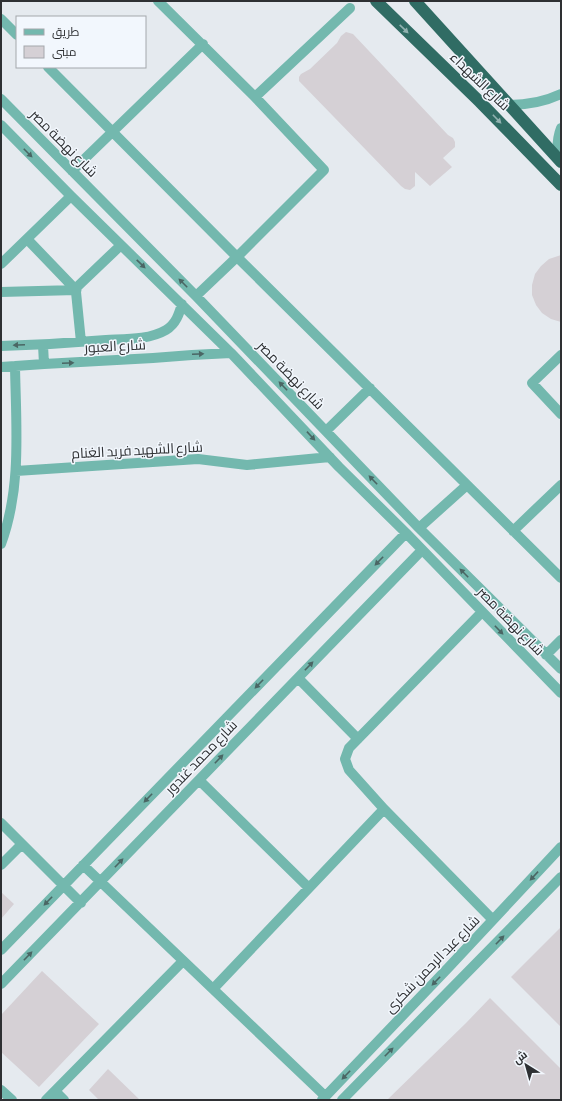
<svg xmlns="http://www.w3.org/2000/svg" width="562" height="1101" font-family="'Asap Condensed',Cairo,sans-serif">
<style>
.building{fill:#d5d0d5}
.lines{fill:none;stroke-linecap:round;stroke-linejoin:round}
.minor{stroke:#73b8ae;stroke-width:10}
.highway{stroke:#306c64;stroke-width:12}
.oneway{fill:#91b2b0}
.oneway2{fill:#4a6664}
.labels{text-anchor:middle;stroke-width:3;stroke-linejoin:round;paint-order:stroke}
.street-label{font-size:14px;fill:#2e3033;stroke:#f2f7fd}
</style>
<rect width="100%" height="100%" fill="#e5eaef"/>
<path class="building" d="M346,32L353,34L448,135L453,138L455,142V147L443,158L452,167L430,186L415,172V186L410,190L405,189L401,186L299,81V77L301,74L310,69L337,43L341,36Z
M561,255V322L551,319L542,313L536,305L532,295V285L535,274L541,266L549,259Z
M1,892L14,904L1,919Z
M561,927V1027L511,977Z
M42,971L99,1024L39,1087L1,1052V1015Z
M490,998L561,1069V1100H387L466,1023Z
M108,1069L140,1100H99L89,1090Z"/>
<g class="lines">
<path class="minor" d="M158,1L255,97L324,170L237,257L196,296
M1,19L17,35
M48,67L237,257L561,578
M255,97L350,8
M1,99L196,296L419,528L561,669
M509,105C528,105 544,102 561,94
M1,125L71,196L231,353L339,467L406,533L561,693
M558,158C557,148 557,138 561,128
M72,171L203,44
M27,239L76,290
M1,264L71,196
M1,292L76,290
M81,342L76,292L77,287L121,245
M43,345L44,364
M1,346C36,345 71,343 106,340C125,339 149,340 166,330C176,324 179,314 182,304
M561,355L532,383L561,414
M1,367L44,364L153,358L192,355L231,353
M326,431L370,388
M16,471L198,459L247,465L330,457
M419,528L467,485
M513,531L561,485
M1,544C22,487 16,426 15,366
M482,612L349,748L345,759L349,770L384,809L493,920
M546,655L561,640
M298,678L358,739
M199,780L309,888
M1,823L81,903
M1,865L22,844
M83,865L325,1096
M1,950L406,533
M1,984L422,550
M213,989L384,809
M1,1090L12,1100
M55,1091L64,1100
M46,1100L183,961
M322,1100L448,968L561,847
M342,1100L561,877"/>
<path class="highway" d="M376,1L480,102L561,185
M415,1L561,162"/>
</g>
<defs><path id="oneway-solid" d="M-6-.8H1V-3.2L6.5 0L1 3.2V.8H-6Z"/></defs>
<g class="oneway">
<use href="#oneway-solid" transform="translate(404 29) rotate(44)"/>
<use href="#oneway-solid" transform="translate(497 119) rotate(46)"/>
</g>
<g class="oneway2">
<use href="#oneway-solid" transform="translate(28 153) rotate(45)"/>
<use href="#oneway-solid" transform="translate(141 264) rotate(44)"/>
<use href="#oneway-solid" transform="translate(183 283) rotate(-135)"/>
<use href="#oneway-solid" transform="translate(19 345) rotate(178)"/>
<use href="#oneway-solid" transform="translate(198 354) rotate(-3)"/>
<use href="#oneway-solid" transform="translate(68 363) rotate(-2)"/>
<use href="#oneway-solid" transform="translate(283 386) rotate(-134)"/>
<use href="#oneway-solid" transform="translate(311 436) rotate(47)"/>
<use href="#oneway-solid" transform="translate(373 480) rotate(-134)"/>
<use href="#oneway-solid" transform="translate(379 561) rotate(134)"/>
<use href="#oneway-solid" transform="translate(464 573) rotate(-135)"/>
<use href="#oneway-solid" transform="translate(499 630) rotate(46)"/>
<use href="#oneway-solid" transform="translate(309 666) rotate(-46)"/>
<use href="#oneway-solid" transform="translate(259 684) rotate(134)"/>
<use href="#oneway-solid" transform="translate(219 759) rotate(-46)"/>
<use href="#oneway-solid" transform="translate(148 798) rotate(134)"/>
<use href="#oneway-solid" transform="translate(119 863) rotate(-46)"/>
<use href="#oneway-solid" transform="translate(534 876) rotate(133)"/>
<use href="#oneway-solid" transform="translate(48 901) rotate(134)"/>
<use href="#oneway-solid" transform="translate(500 940) rotate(-46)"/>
<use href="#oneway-solid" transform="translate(28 956) rotate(-46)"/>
<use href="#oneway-solid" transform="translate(436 981) rotate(134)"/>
<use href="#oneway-solid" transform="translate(389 1052) rotate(-45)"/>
<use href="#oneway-solid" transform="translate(346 1075) rotate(134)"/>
</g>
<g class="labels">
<g class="street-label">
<text transform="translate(480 81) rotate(44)" y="5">شارع الشهداء</text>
<text transform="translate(64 143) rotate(45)" y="5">شارع نهضة مصر</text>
<text transform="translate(115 346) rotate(-3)" y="5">شارع العبور</text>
<text transform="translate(291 375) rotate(46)" y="5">شارع نهضة مصر</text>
<text transform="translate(137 450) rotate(-3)" y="5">شارع الشهيد فريد الغنام</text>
<text transform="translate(511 621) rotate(46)" y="5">شارع نهضة مصر</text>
<text transform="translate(201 757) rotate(-46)" y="5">شارع محمد غندور</text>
<text transform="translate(432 964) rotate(-46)" y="5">شارع عبد الرحمن شكرى</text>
</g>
</g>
<rect width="562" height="1101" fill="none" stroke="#2e3033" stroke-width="4"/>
<rect x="16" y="16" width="130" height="52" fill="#f2f7fd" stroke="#a4a7ac"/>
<rect x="24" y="29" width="20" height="6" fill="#73b8ae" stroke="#a4a7ac"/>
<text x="52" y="36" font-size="12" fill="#2e3033">طريق</text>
<rect x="24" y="46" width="20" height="12" fill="#d5d0d5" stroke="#a4a7ac"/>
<text x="52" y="56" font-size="12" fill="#2e3033">مبنى</text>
<g transform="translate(526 1065) rotate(323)" stroke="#f2f7fd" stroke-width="3" paint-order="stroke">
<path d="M0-3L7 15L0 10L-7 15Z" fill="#2e3033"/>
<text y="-6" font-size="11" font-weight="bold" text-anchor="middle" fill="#2e3033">ش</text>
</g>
</svg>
